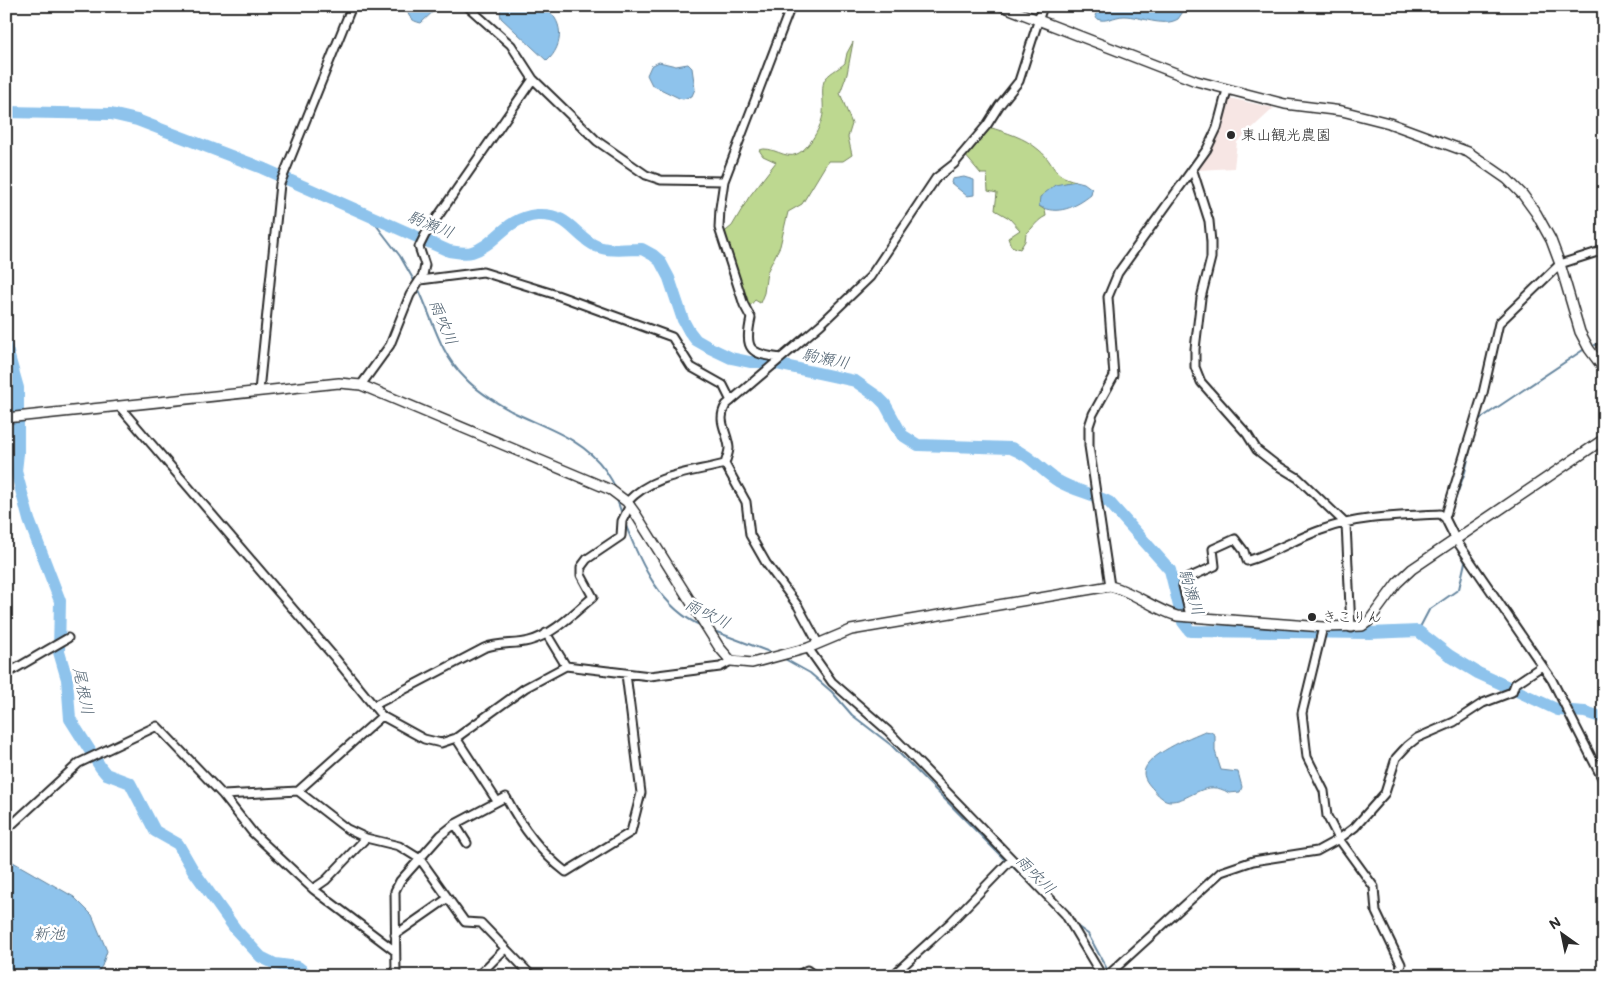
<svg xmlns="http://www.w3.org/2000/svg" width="1610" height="982" font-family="Mali,'Klee One',sans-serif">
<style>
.built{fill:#f7e6e4}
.green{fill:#bdd890;stroke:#74825e}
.water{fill:#8ec3ec;stroke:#66869f}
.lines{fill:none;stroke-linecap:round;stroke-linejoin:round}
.stream{stroke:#66869f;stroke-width:2}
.river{stroke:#8ec3ec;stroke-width:12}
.minor-casing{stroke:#2b2b2b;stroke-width:11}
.tertiary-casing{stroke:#2b2b2b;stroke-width:12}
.minor{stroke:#fff;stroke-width:7}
.tertiary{stroke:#fff;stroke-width:9}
.poi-dot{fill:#2b2b2b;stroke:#fff;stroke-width:2}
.labels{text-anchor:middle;stroke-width:5;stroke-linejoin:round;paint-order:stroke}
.poi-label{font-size:15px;fill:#2b2b2b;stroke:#fff;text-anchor:start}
.water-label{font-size:16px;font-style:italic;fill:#4e606f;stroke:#fff}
</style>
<rect width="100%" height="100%" fill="#fff"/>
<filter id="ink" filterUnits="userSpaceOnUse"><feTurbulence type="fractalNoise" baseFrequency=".02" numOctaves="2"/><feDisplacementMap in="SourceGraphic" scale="10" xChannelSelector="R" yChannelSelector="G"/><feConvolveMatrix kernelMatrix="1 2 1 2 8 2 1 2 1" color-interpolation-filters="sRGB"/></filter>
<g filter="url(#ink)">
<path class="built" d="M1229,98L1274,108L1237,142L1234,168L1198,170L1216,140Z"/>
<path class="green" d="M853,42L847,74L840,93L852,124L848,137L852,155L843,161H828L802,204L788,212L780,246L767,272L764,293L760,303L755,300L748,308L722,234L732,226L749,197L776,162L763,156L759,150C772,145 785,160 797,154C809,149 822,126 823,113C824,103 821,90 824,81C828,73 839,69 845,63L847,53Z
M989,127C1007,133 1024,137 1039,150C1056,164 1050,175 1076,181L1066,183L1039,206L1045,210L1046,216C1037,220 1033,228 1026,234L1025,241L1020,249L1011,246L1008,238L1020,230L1009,218L995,210L997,193L988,191L987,174H981L965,155Z"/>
<path class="water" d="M407,6H439L421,23C411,21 407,16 407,6Z
M503,6C514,6 532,3 542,7C565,18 564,46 547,61L501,18L500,12Z
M1102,6H1187L1178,19C1163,28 1140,16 1124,16C1114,16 1106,23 1097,19L1095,15Z
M659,62L676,66L688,64L692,68L695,89L692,96L683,99L679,98L652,85L647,75L651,66Z
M964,177L974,180V195L967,196L951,183L952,179Z
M1076,181L1084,183L1092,189L1091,195C1076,207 1057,216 1039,206L1040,197L1055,185Z
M1205,731L1211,732L1215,735V751L1221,770L1238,772L1242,787L1240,792L1229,793C1205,778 1192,800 1172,801C1164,802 1157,794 1153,789C1149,785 1144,779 1144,773C1145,755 1191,737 1205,731Z
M6,858L74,897L92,915L107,951L102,966L95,976H6Z"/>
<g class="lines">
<path class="stream" d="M370,217L400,256L416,284
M418,288C433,319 439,353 465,378C477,391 495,402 511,411C545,428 583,438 606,471C609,477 614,482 615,488
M1595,345L1604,342
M1477,421L1583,350
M616,497L622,514
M1450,514L1465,472L1472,442
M625,523C640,563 661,609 702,626
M714,631L775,654
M1418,631L1429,610L1459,589L1465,562L1458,549
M783,658L810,673L832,692L852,715L891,745L1006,861
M1010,864L1062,915
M1074,924L1088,934L1108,971"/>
<path class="river" d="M6,112L111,114L137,120L262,168L449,251C456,252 465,254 472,252C496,245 505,218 537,215C570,213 574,236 596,246C610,252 628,249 642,249L653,255L660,261L669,278L683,320L689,331L696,340L710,348L731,358L750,362H767L855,381L878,397L885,404L902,435L918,445L1011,448C1030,455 1041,470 1058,481C1073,490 1093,494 1109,502L1170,570L1183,622L1190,631L1370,633L1418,631L1450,656L1478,673L1558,710L1585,712L1604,718
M6,346L18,388V453L16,471L29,520L60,601L59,652L67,679L70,719L101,768L106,774L130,783L155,831L178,844L193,870L236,930L261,957L275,964L298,967L309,976"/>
<defs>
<path id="minor" d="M467,6L511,45L533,79L597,141L646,175L661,180L724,181
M1193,171L1209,221L1211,242V258L1201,298L1195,349V367L1201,382L1247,434L1257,450L1275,464L1298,478L1346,524L1351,628
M420,280L483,272L557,295L672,337L691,367L723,385L731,401
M781,358C750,354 744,350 751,318L744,305L719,228L720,208L724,181L791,6
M361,385L390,345L410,295L423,275L425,265L419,247L425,235L533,79
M259,391L280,184L352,6
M119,406L335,658L382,716L424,739L441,743L456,738L525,688L566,666L650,676L720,667L731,661
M627,502C653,474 690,473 725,464
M1445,518L1483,393L1499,323L1560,264L1604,250
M1110,586L1089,446V426L1093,414L1114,376L1108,297L1118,273L1207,149L1217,128L1227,90
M1190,616L1183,586L1188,578L1215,566L1213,549L1235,539L1244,551L1247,561C1273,553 1295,539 1321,530C1358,516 1401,516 1440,514L1445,518L1456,540L1552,680L1604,782
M1323,627L1302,713L1307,757L1324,791L1327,816L1339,839L1374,887L1376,912L1401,964L1399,976
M546,633L566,666
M818,643L798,606L766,563L750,535L746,502L725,464C726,459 729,453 729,448C728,432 716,421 726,405L821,324L870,277L936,178L954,164L987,125L999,106L1019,81L1043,6
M808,648L832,682L888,731L1065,914L1102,976
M6,674L68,638
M375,705L484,648C499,642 514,645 529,641C553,635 575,612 593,597L581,575V567L587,559L621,536L622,521L630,505
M456,738L497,801
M298,791L347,829L366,838L399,846L420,859L465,922L481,923L528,972
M223,795L298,791L382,716
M455,824L467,843
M6,830L79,763L157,726L223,795L253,833L313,889L395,951
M313,889L326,880L366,838
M395,935L448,898
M396,976L395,891L400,881L441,835L455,824L506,797C521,826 540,852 566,872L631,832L641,793L626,674
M478,976L505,949
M797,976L807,970L815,976
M892,976L950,923L1011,860
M1107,976L1221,872L1253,861L1317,851L1339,839L1355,827L1385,793L1396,758L1407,746L1417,738L1454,722L1483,703L1512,692L1515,684L1542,666"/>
<path id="tertiary" d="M1002,6L1196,81L1285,104L1342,111L1389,123L1468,152L1507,179L1523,195L1536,213L1551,240L1560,264L1580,332L1589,349L1604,369
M6,417V418L339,383L361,385L611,490L627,502L635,513L719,647L731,661L752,663L808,648L851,630L1110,586C1135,592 1153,609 1177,616L1323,627L1362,626L1369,621L1397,583L1412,569L1604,439"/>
</defs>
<use href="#minor" class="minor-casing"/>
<use href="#tertiary" class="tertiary-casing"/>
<use href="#minor" class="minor"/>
<use href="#tertiary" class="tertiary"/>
</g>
</g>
<g class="poi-dot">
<circle cx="1231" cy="135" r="5"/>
<circle cx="1312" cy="617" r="5"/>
</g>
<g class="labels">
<g class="poi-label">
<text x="1241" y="140">東山観光農園</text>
<text x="1322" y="622">きこりん</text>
</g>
<g class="water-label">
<text transform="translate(431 224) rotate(22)" y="6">駒瀬川</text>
<text transform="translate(444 322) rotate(67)" y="6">雨吹川</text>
<text transform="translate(826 358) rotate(12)" y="6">駒瀬川</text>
<text transform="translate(1192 592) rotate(72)" y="6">駒瀬川</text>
<text transform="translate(708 613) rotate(26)" y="6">雨吹川</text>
<text transform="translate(84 691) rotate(79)" y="6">尾根川</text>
<text transform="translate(1036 874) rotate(45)" y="6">雨吹川</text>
<text x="49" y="939">新池</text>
</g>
</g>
<rect width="1610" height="982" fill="none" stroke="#fff" stroke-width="25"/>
<rect x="12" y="12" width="1585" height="957" fill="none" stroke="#2b2b2b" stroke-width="2" filter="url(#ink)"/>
<g transform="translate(1562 934) rotate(327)" stroke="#ffffff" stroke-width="4" paint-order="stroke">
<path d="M0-4L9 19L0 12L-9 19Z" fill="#2b2b2b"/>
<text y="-8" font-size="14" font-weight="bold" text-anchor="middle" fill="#2b2b2b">N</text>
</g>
</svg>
